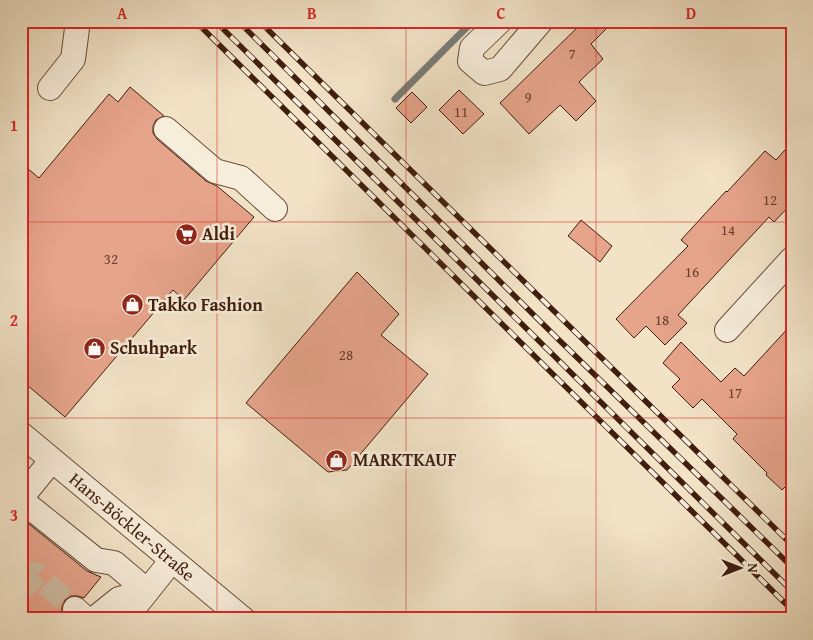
<svg xmlns="http://www.w3.org/2000/svg" width="813" height="640" font-family="'Gentium Book Plus',serif">
<style>
.lines{fill:none;stroke-linecap:round;stroke-linejoin:round}
.stream{stroke:#7a7c78;stroke-width:7}
.building{fill:#e6a48b;stroke:#401e0d}
.minor-tunnel{stroke:#cebca2;stroke-width:24;stroke-dasharray:24 12;stroke-linecap:butt}
.minor-casing{stroke:#6c4f3c;stroke-width:26}
.minor{stroke:#f7eddb;stroke-width:24}
.rail-casing{stroke:#401e0d;stroke-width:5.5}
.rail{stroke:#f7eddb;stroke-width:4;stroke-dasharray:11;stroke-linecap:butt}
.grid{fill:none;stroke:#d62828;stroke-width:1;stroke-opacity:0.55}
.labels{text-anchor:middle;stroke-width:5;stroke-linejoin:round;paint-order:stroke}
.number-label{font-size:15px;fill:#6a402c}
.poi-label{font-size:18px;font-weight:bold;fill:#401e0d;stroke:#f7eddb;text-anchor:start}
.street-label{font-size:18px;fill:#401e0d;stroke:#f7eddb}
.neatline{fill:none;stroke:#d62828;stroke-width:2}
.grid-label{font-size:16px;text-anchor:middle;font-weight:bold;fill:#d62828}
</style>
<rect width="100%" height="100%" fill="#f2e3c7"/>
<filter id="stains"><feTurbulence type="fractalNoise" baseFrequency=".004" numOctaves="4"/><feColorMatrix values="0 0 0 0 .2 0 0 0 0 .09 0 0 0 0 .02 0 0 0 .5 -.17"/></filter>
<radialGradient id="worn" r=".72"><stop offset=".6" stop-color="#630" stop-opacity="0"/><stop offset="1" stop-color="#630" stop-opacity=".3"/></radialGradient>
<g class="lines">
<path class="stream" d="M395,99L473,21"/>
</g>
<path class="building" d="M584,21H614L591,44L603,59L579,82L596,101L576,121L560,105L529,134L500,103Z
M130,87L164,116L156,120L153,126V133L157,139L206,181L217,186L254,217L184,300L173,290L65,417L21,380V163L39,178L109,94L118,102Z
M459,90L484,114L463,134L439,110Z
M412,92L427,107L411,123L396,108Z
M792,142V203L774,222L769,217L678,315L687,323L665,345L646,326L634,338L616,319L688,246L681,240L726,191L727,192L765,151L776,160Z
M581,220L612,246L600,262L568,236Z
M357,272L399,314L381,335L428,374L347,470L328,472L246,403Z
M792,324V480L782,490L766,475L767,473L733,439L737,434L702,399L693,408L672,387L680,379L663,363L681,342L721,382L735,368L744,376Z
M29,524L87,571L101,577L84,598L78,596H71L65,600L62,607V613L65,619H21V532Z"/>
<g class="lines">
<path class="minor-tunnel" d="M21,590L35,574L75,609"/>
<defs>
<path id="minor" d="M500,21L472,48L470,61L484,73L500,69L541,21
M50,88L73,59L78,21
M166,129L215,171L241,178L275,209
M727,330L792,259
M21,434L243,619
M21,498L52,460
M21,500L96,560L114,563L147,591
M75,609L86,619
M94,619L119,599L147,591
M125,619L172,560"/>
</defs>
<use href="#minor" class="minor-casing"/>
<use href="#minor" class="minor"/>
<defs>
<path id="rail" d="M195,21L792,610
M215,21L792,591
M238,21L557,338L792,567
M259,21L792,545"/>
</defs>
<use href="#rail" class="rail-casing"/>
<use href="#rail" class="rail"/>
</g>
<path class="grid" d="M217,21V619M406,21V619M596,21V619M21,222H792M21,418H792"/>
<defs>
<symbol id="supermarket-disc" viewBox="-11 -11 22 22"><circle r="9.5" fill="#8f2418" stroke="#f7eddb"/><path d="M-6-5.5h2.5l.6 2H6L4.5 2H-2.5L-4.4-4H-6ZM-1.5 3.2a1.3 1.3 0 1 0 .1 0ZM3 3.2a1.3 1.3 0 1 0 .1 0Z" fill="#fff"/></symbol>
<symbol id="shop-disc" viewBox="-11 -11 22 22"><circle r="9.5" fill="#8f2418" stroke="#f7eddb"/><path d="M-5-2.5h2.3a2.7 3.5 0 0 1 5.4 0H5L5.5 6h-11ZM-1.5-2.5h3a1.5 2.3 0 0 0-3 0Z" fill="#fff"/></symbol>
</defs>
<g fill-rule="evenodd">
<use href="#supermarket-disc" x="174" y="222" width="25" height="25"/>
<use href="#shop-disc" x="120" y="292" width="25" height="25"/>
<use href="#shop-disc" x="82" y="336" width="25" height="25"/>
<use href="#shop-disc" x="324" y="448" width="25" height="25"/>
</g>
<g class="labels">
<g class="number-label">
<text x="572" y="59">7</text>
<text x="528" y="102">9</text>
<text x="461" y="117">11</text>
<text x="770" y="205">12</text>
<text x="728" y="235">14</text>
<text x="111" y="264">32</text>
<text x="692" y="277">16</text>
<text x="662" y="325">18</text>
<text x="346" y="360">28</text>
<text x="735" y="398">17</text>
</g>
<g class="poi-label">
<text x="202" y="240">Aldi</text>
<text x="148" y="311">Takko Fashion</text>
<text x="110" y="354">Schuhpark</text>
<text x="353" y="466">MARKTKAUF</text>
</g>
<g class="street-label">
<text transform="translate(132 527) rotate(40)" y="6">Hans-Böckler-Straße</text>
</g>
</g>
<rect width="813" height="640" fill="none" stroke="#f2e3c7" stroke-width="55"/>
<g transform="translate(740 568) rotate(90)" stroke="#f7eddb" stroke-width="4" paint-order="stroke">
<path d="M0-4L9 19L0 12L-9 19Z" fill="#401e0d"/>
<text y="-8" font-size="14" font-weight="bold" text-anchor="middle" fill="#401e0d">N</text>
</g>
<rect x="28" y="28" width="758" height="584" class="neatline"/>
<g class="grid-label">
<text x="122" y="19">A</text>
<text x="312" y="19">B</text>
<text x="501" y="19">C</text>
<text x="691" y="19">D</text>
<text x="14" y="131">1</text>
<text x="14" y="326">2</text>
<text x="14" y="521">3</text>
</g>
<rect width="100%" height="100%" filter="url(#stains)"/>
<rect width="100%" height="100%" fill="url(#worn)"/>
</svg>
